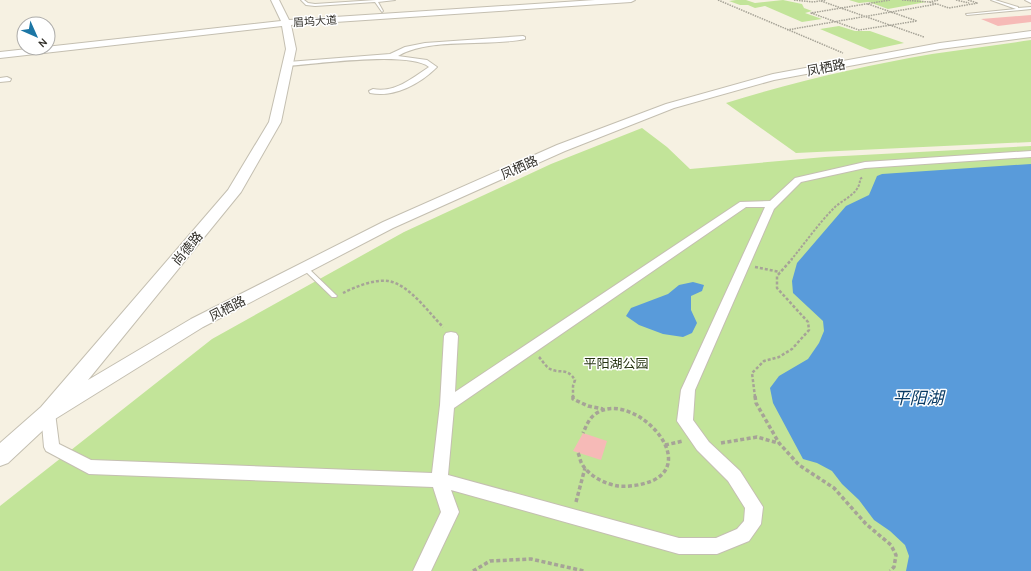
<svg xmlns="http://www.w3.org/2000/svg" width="1031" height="571" font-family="Karla,'Noto Sans SC',sans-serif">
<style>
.green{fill:#c2e499}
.water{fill:#599bda}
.building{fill:#f6bab7}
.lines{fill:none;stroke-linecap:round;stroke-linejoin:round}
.lane-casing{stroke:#c4bfb1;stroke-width:2}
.street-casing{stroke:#c4bfb1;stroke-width:2}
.secondary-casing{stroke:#c4bfb1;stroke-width:2}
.path-far3{stroke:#a6a397;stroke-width:1.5;stroke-dasharray:1.5 1;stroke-linecap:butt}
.path-far2{stroke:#a6a397;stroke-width:2;stroke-dasharray:2.5 1.5;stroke-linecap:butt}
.path-far1{stroke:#a6a397;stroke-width:2.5;stroke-dasharray:3 2;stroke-linecap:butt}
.path{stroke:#a6a397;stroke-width:3.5;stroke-dasharray:4 2.5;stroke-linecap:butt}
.lane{fill:#fff;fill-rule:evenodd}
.street{fill:#fff;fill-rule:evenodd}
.secondary{fill:#fff;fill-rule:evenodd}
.labels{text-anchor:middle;stroke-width:3;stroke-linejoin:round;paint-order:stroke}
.far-street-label{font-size:11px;fill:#32302a;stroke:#fff}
.street-label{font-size:13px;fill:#32302a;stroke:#fff}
.park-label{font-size:13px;fill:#263512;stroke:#fff}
.near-water-label{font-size:17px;font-style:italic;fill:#083a64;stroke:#fff}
</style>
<rect width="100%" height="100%" fill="#f6f1e2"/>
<path class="green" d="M736,0H746L755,3L783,0L802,4L804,8L812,11L805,13L822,19L802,22L765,6L755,8L748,5H740L729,1Z
M849,0H919L926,2L888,9L869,2L859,3Z
M839,26L855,31H870L904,43L870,50L820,29Z
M1031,40V142L796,153L726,103C794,82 862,66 932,54C965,49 998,45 1031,40Z
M642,128L667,147L690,169L825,157L1031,146V571H0V506L212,339L404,232L551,164Z"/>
<path class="water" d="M1031,164V571H906L909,556L905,545L890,531L874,520L859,500L842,484L832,471L817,463L803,459L773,403L770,388L779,376L808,359L819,343L824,331L823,321L793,293L792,281L797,263L846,206L869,195L877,176L882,174Z
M693,282L704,285L702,291L691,296V310L697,323L692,333L683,337L663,334L639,325L626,316L631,308L668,294L679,285Z"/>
<path class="building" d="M1031,15V22L998,26L981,19Z
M583,433L607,441L601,460L573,451Z"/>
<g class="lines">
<defs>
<path id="lane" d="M301,0H304L308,3L315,4L376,0H395L378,2L383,11L382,12L375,2L315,6L306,5Z
M991,0H995L1018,7V8L1031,7V9L967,15L966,14L1016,9Z
M305,266L307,267L336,295L337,296L336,297H332L303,269L302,268L303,267Z"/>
<path id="street" d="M523,36L525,37V39C488,47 430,37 398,56L427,60L437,67C420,84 394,98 370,93L369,91L373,89C395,93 411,79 429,67C409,51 316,64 288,66L285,64L288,62L390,54L405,47L425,43Z
M7,77L11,79L10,81L0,82V78Z
M1031,151V157L865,168L801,182L774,209L695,390L693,420L709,442L740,471L763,507L761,524L749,541L717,554H679L451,490L459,512L431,571H413L441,512L433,487L89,474L46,451L44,447L41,413L43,409L48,407L53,409L55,413L59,444L91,460L432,473L440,405L444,336L446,333L451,332L456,333L458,336L455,392L740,202L770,201L795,178L865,162ZM746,207H765L681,390L677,421L697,450L728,481L745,508L744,521L737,529L716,538H679L448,475L454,408Z"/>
<path id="secondary" d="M271,0H279L289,20L595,0H635L631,2L291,25L296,49L281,122L241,192L88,380L191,319L383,222L557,145L666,104L773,74L940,43L1031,31V37L940,49L774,80L674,108L565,151L393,228L203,327L55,419L8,463L0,466V443L41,407L228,190L269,122L286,49L282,26L0,58V52L281,21Z
M1025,0H1031V3Z"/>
</defs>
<use href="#lane" class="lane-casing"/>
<use href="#street" class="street-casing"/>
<use href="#secondary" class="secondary-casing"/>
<path class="path-far3" d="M718,0L843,53
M794,0L813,2L826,0
M902,0L929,2
M956,0L969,3
M968,0L977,3
M821,1L924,37
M868,4L917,21L859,30L811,13L890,0
M936,4L929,2L939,0
M787,30L937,4L949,8L978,3"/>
<path class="path-far2" d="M791,260C805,243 819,223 834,208C843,199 860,194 860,179L863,177"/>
<path class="path-far1" d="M755,267L780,272
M343,293C355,287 374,279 388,281C409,284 429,313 443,327
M539,357C542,360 546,367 550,369C560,374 567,367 575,380L573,386V397
M755,397L752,373L764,361L779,357L792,349L809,330L808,322L777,288V276L792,259"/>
<path class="path" d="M573,396V399L588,406L603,409
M755,396L756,403L779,443L799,465L834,488L866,524L891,545L896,555L894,567L890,571
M721,443L757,437L778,443
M665,445L683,441
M578,453C580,457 580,461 582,464C589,476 605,484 618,486C630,487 643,485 654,480C699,457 628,387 594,415C588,420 586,427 583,433
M576,502L585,468
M473,571L490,561L531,559L584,571"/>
<use href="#lane" class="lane"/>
<use href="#street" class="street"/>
<use href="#secondary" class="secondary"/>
</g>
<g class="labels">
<g class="far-street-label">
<text transform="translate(315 21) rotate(-4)" y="4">眉坞大道</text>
</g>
<g class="street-label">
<text transform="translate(826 67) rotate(-11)" y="5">凤栖路</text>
<text transform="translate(519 167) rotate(-24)" y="5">凤栖路</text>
<text transform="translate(187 248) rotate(-50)" y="5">尚德路</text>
<text transform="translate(227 308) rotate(-27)" y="5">凤栖路</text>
</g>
<g class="park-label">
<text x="616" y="368">平阳湖公园</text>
</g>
<g class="near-water-label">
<text x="918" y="404">平阳湖</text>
</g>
</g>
<g transform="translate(36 36) rotate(135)"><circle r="19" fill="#ffffff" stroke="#adacaa"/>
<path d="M0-3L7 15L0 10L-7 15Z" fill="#1c76a5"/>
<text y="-6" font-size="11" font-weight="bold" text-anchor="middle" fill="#32302a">N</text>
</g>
</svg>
